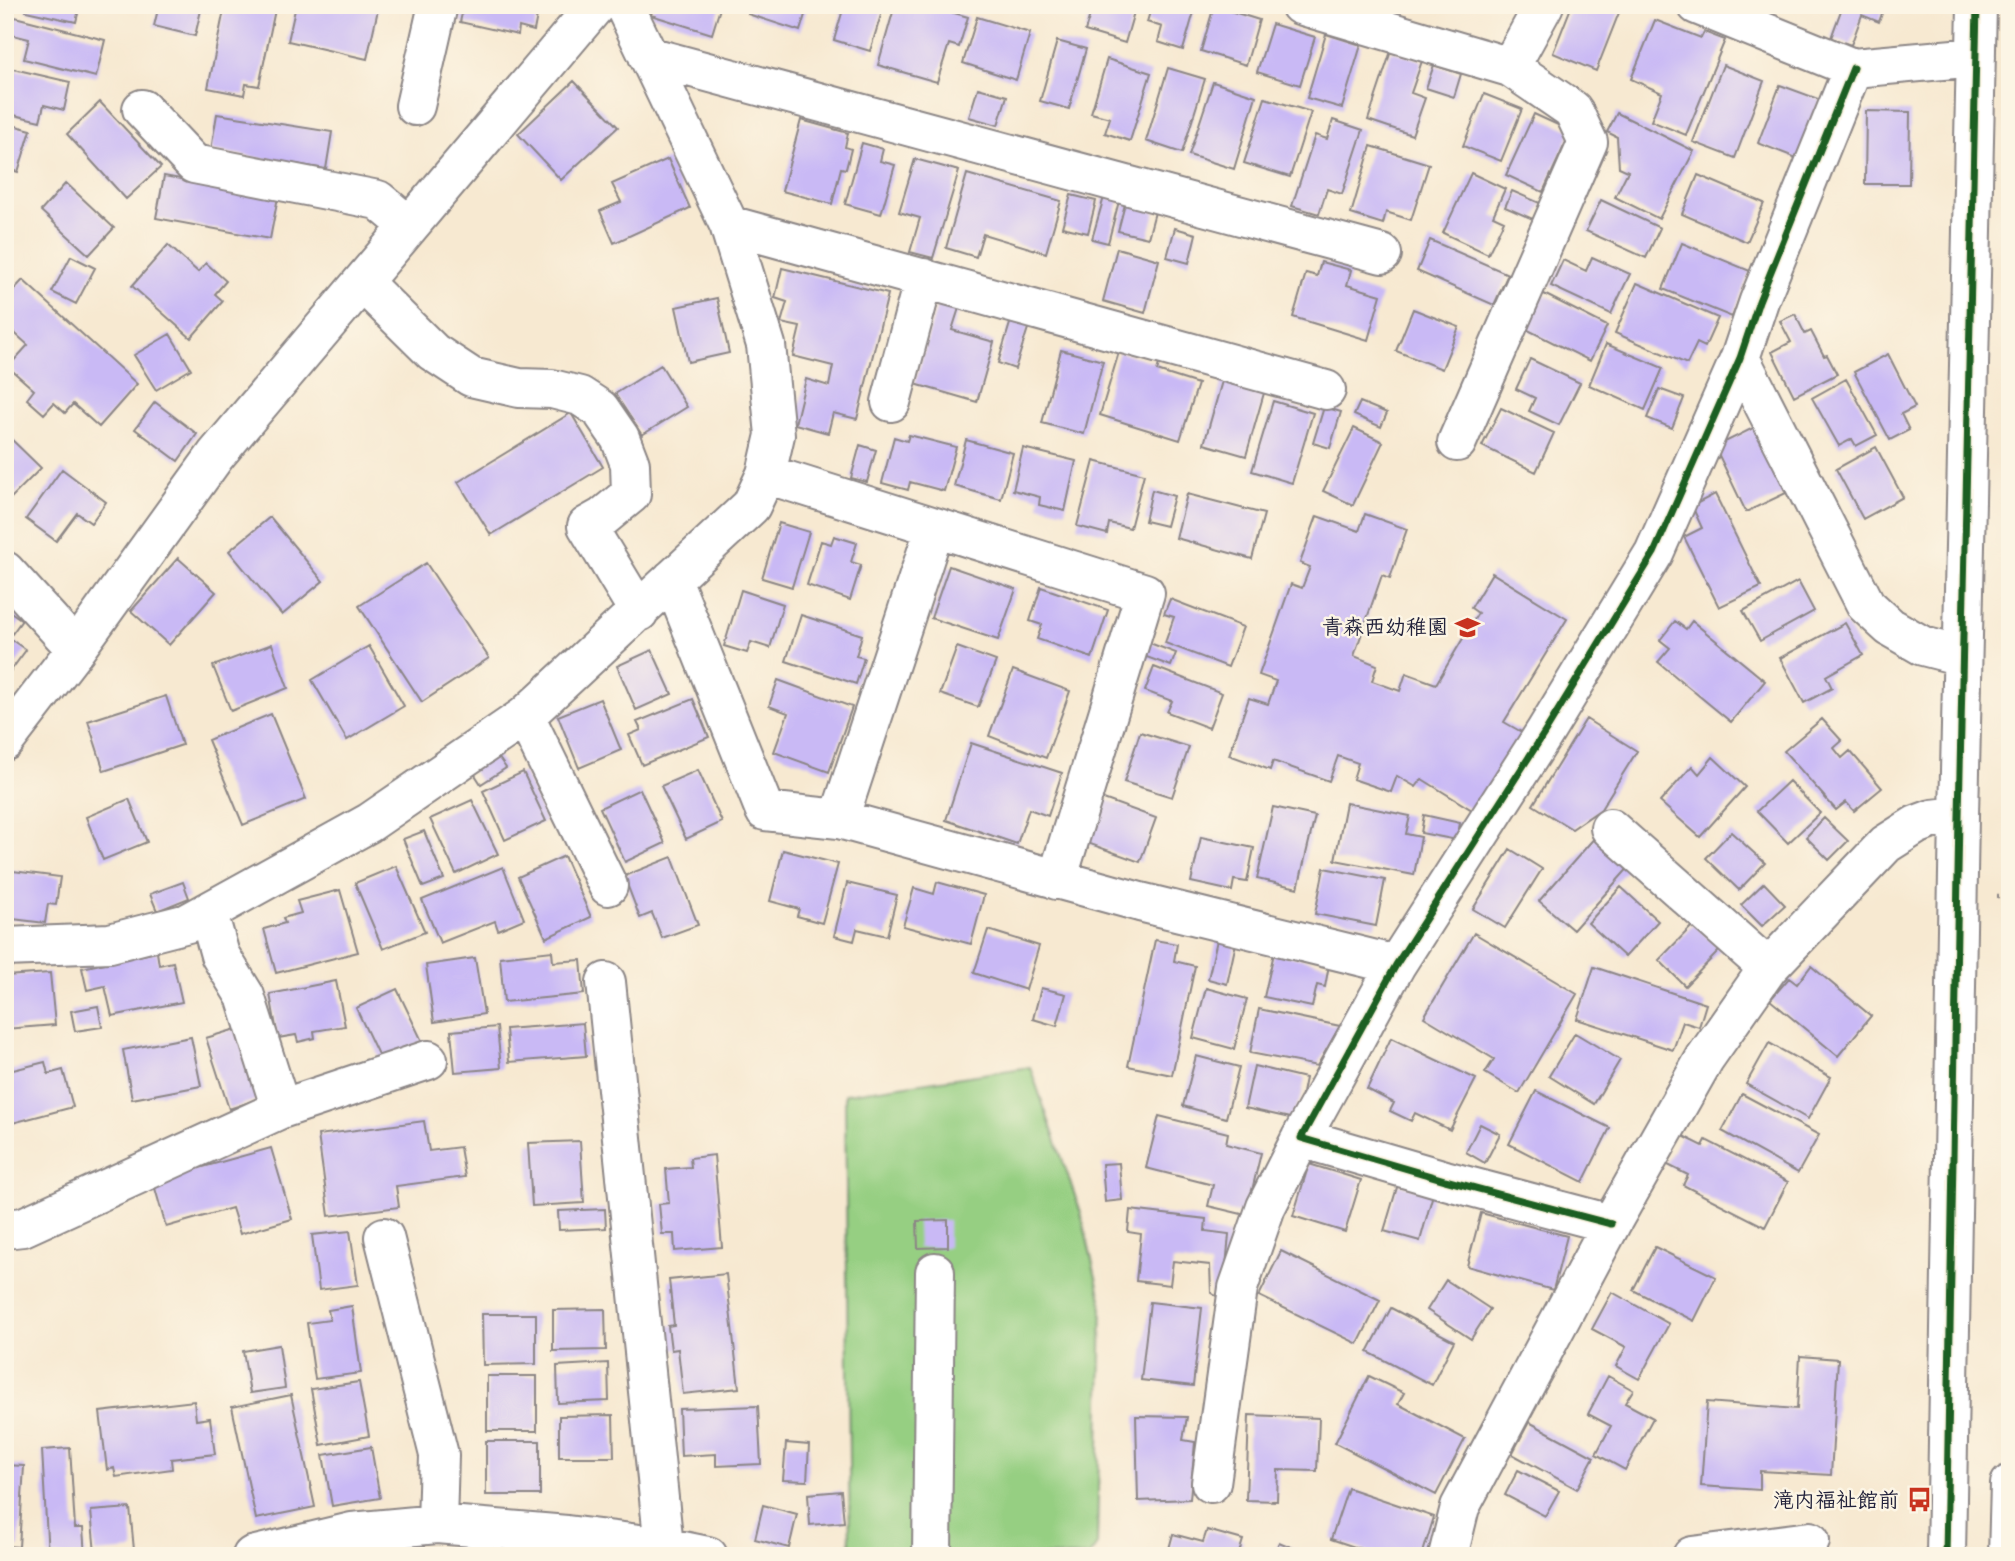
<svg xmlns="http://www.w3.org/2000/svg" width="2015" height="1561" font-family="Kalam,'Klee One',sans-serif">
<style>
.green{fill:#96cf82;stroke:#5c785e;stroke-width:2}
.building{fill:#c9b9f5}
.lines{fill:none;stroke-linecap:round;stroke-linejoin:round}
.minor-casing{stroke:#8c8686;stroke-width:42}
.path{stroke:#8c8686;stroke-width:4.5;stroke-dasharray:2 5;stroke-linecap:butt}
.minor{stroke:#fff;stroke-width:38}
.cycleway-casing{stroke:#fcf5e5;stroke-width:11}
.cycleway{stroke:#1b5e20;stroke-width:7}
.labels{text-anchor:middle;stroke-width:5;stroke-linejoin:round;paint-order:stroke}
.poi-label{font-size:21px;font-weight:bold;fill:#22223b;stroke:#fcf5e5;text-anchor:end}
</style>
<rect width="100%" height="100%" fill="#fcf5e5"/>
<filter id="ink" filterUnits="userSpaceOnUse"><feTurbulence type="fractalNoise" baseFrequency=".0143" numOctaves="2"/><feDisplacementMap in="SourceGraphic" scale="14" xChannelSelector="R" yChannelSelector="G"/><feConvolveMatrix kernelMatrix="1 2 1 2 8 2 1 2 1" color-interpolation-filters="sRGB"/></filter>
<filter id="wash" filterUnits="userSpaceOnUse"><feTurbulence type="fractalNoise" baseFrequency=".00686" numOctaves="4" result="noise"/><feDisplacementMap in="SourceGraphic" scale="28" xChannelSelector="R" yChannelSelector="G"/><feGaussianBlur stdDeviation="1.57" result="paint"/><feColorMatrix in="noise" values="0 0 0 0 0 0 0 0 0 0 0 0 0 0 0 0 0 1.4 0 .05"/><feComposite in="paint" operator="in"/></filter>
<g filter="url(#wash)">
<rect width="100%" height="100%" fill="#f7e9d1"/>
<path class="green" d="M1030,1067L1081,1213L1102,1303L1097,1545L1089,1556H850L845,1094Z"/>
<g id="blocks">
<path class="building" d="M27,5H80L76,22L26,11Z
M159,5H211L210,12L201,10L195,36L154,26Z
M225,5H276L259,86L246,84L244,95L208,88Z
M296,5H379L367,59L288,41Z
M464,5H539L534,31L519,27L518,35L460,22Z
M654,5H721L712,34L651,15Z
M751,5H808L800,31L748,14Z
M838,5H884L870,51L834,40L842,13L836,11Z
M895,5H927L968,17L959,47L949,44L937,82L878,65Z
M1093,5H1136L1125,43L1085,31Z
M1152,5H1196L1183,50L1158,42L1162,27L1147,22Z
M1572,5H1622L1596,71L1553,53Z
M1843,5H1885L1879,22L1862,15L1851,45L1831,38Z
M1214,6L1259,20L1246,65L1201,51Z
M7,15L105,40L96,77L24,59L29,39L5,33Z
M977,17L1030,33L1016,80L963,63Z
M1655,20L1701,38L1704,32L1725,40L1686,135L1651,121L1662,93L1631,79Z
M1272,24L1315,37L1300,85L1257,72Z
M1326,34L1361,45L1342,108L1307,98Z
M1057,41L1086,49L1069,109L1040,101Z
M1391,51L1422,61L1411,93L1425,98L1412,135L1368,120Z
M1107,59L1151,73L1130,141L1105,133L1110,118L1091,113Z
M1434,65L1461,74L1454,97L1426,88Z
M1723,65L1764,81L1735,158L1693,142Z
M5,67L70,82L64,110L44,105L40,121L5,113Z
M1168,68L1205,79L1182,153L1146,141Z
M574,81L618,127L561,180L518,134Z
M1213,82L1256,96L1234,169L1189,155Z
M1780,85L1821,100L1799,159L1758,143Z
M978,88L1007,96L998,125L969,117Z
M1484,94L1522,109L1501,161L1463,146Z
M1265,98L1311,112L1290,177L1244,163Z
M100,102L161,167L126,199L67,134Z
M1866,111L1910,112L1909,184H1865Z
M1617,113L1694,151L1659,219L1615,197L1628,171L1619,167L1617,137L1607,132Z
M217,114L332,132L326,169L211,150Z
M1534,114L1571,131L1543,192L1506,175Z
M801,120L848,133L845,147L851,149L846,169L841,168L832,204L782,191Z
M1333,120L1363,130L1342,194L1327,189L1319,214L1292,206L1315,135L1327,139Z
M5,123L31,130L18,172L5,168Z
M862,143L883,149L880,161L895,165L881,214L845,204Z
M1371,146L1429,164L1411,220L1386,212L1383,224L1351,214Z
M668,159L690,208L614,243L600,211L621,202L612,184Z
M915,159L959,171L933,258L910,252L920,218L899,212Z
M1471,173L1505,189L1493,216L1504,221L1488,254L1443,233Z
M967,174L1061,201L1046,253L983,234L976,257L946,248Z
M1698,175L1764,203L1747,242L1682,214Z
M164,176L278,197L270,239L156,218Z
M66,183L114,228L89,255L41,211Z
M1512,191L1542,204L1535,220L1505,207Z
M1071,195L1096,201L1088,233L1062,227Z
M1104,197L1119,201L1108,243L1092,239Z
M1601,200L1660,228L1646,258L1586,231Z
M1125,204L1155,212L1148,238L1118,231Z
M1175,228L1196,234L1189,263L1167,257Z
M1430,240L1508,274L1494,305L1417,271Z
M1682,243L1750,271L1732,317L1663,289Z
M168,245L198,272L206,263L226,281L215,294L223,301L191,338L132,286Z
M1117,248L1159,260L1145,313L1103,301Z
M71,256L95,268L76,304L52,292Z
M1592,257L1630,274L1611,314L1551,286L1563,260L1586,271Z
M1321,262L1351,270L1347,285L1381,295L1368,340L1293,317L1306,273L1317,276Z
M782,268L888,294L857,419L833,413L828,433L795,424L806,379L829,386L833,366L793,356L800,327L781,323L787,302L775,298Z
M23,280L137,384L99,427L73,404L65,413L54,403L44,414L27,399L34,390L8,367L28,345L9,328L5,332V299Z
M1637,283L1718,318L1705,347L1697,343L1687,364L1615,333Z
M1542,293L1607,326L1590,361L1524,328Z
M717,298L729,353L688,362L676,307Z
M938,302L959,308L952,330L994,342L977,402L915,384Z
M1413,309L1459,327L1442,369L1396,351Z
M1795,314L1805,334L1811,331L1824,356L1827,355L1837,374L1794,396L1772,352L1791,342L1780,321Z
M1012,317L1030,322L1015,369L998,363Z
M170,334L191,369L156,390L134,355Z
M1606,344L1663,368L1645,410L1589,385Z
M1061,350L1103,361L1084,434L1042,423Z
M1119,352L1159,364L1157,371L1198,384L1180,440L1100,415Z
M1888,354L1915,407L1901,414L1909,430L1890,440L1854,372Z
M1530,359L1580,383L1559,425L1529,411L1535,398L1516,389Z
M661,365L687,407L642,435L615,394Z
M1846,379L1877,435L1856,446L1852,439L1839,446L1812,398Z
M1222,381L1264,393L1246,456L1204,444Z
M1659,389L1684,398L1672,428L1647,418Z
M1273,401L1313,413L1292,483L1252,471Z
M155,402L197,434L178,461L135,429Z
M1360,402L1387,413L1381,427L1354,415Z
M1324,407L1341,412L1330,448L1313,443Z
M1501,408L1554,433L1536,472L1482,446Z
M571,413L603,467L491,535L458,482Z
M1755,427L1786,493L1746,512L1715,447Z
M1354,428L1383,442L1353,505L1323,491Z
M5,433L41,468L8,501L5,499Z
M909,435L956,447L944,491L910,482L908,490L882,483L894,437L907,441Z
M966,440L1013,453L1001,499L954,486Z
M860,445L876,450L867,482L851,478Z
M1876,447L1903,497L1863,519L1836,469Z
M1023,448L1076,461L1065,511L1039,505L1040,497L1013,490Z
M1094,461L1144,474L1130,528L1109,523L1107,534L1077,526Z
M62,469L106,502L91,523L77,513L56,541L26,519Z
M1152,490L1174,496L1166,526L1145,521Z
M1187,494L1264,514L1252,559L1176,538Z
M1715,494L1761,587L1719,607L1684,537L1702,528L1692,506Z
M1365,514L1407,529L1390,578L1382,575L1354,656L1377,665L1372,681L1400,691L1406,673L1436,684L1478,613L1471,608L1492,573L1567,619L1504,722L1525,734L1477,813L1422,779L1416,787L1397,776L1391,792L1353,779L1358,763L1338,756L1329,781L1273,761L1270,770L1229,755L1249,698L1268,704L1276,681L1259,675L1291,584L1302,588L1310,567L1300,563L1317,516L1359,531Z
M270,517L323,581L282,615L229,551Z
M779,523L809,532L792,587L762,578Z
M834,536L857,543L851,562L861,565L850,600L807,585L821,541L831,544Z
M178,558L216,592L169,645L131,611Z
M426,563L489,658L422,702L359,606Z
M949,566L1016,589L998,640L931,618Z
M1798,581L1814,611L1760,641L1743,611Z
M1041,587L1108,610L1092,658L1037,639L1042,625L1030,621Z
M741,590L783,604L770,648L751,642L747,653L724,646Z
M1170,599L1243,627L1228,667L1165,643L1174,617L1164,614Z
M5,608L22,620L9,638L26,650L9,673L5,670Z
M801,615L862,635L856,656L864,658L856,684L786,661Z
M1675,621L1686,629L1692,621L1765,681L1731,722L1658,662L1670,648L1660,640Z
M1845,623L1863,655L1826,676L1832,688L1804,703L1780,658Z
M1147,642L1176,653L1171,666L1141,655Z
M272,644L288,688L231,711L213,666Z
M369,646L404,706L347,740L312,680Z
M957,647L996,661L978,707L940,694Z
M652,650L672,694L636,710L617,666Z
M1154,667L1222,693L1209,728L1167,712L1172,701L1145,691Z
M1013,670L1070,691L1046,758L989,736Z
M778,680L852,707L829,772L774,752L788,713L769,706Z
M166,696L182,745L104,771L88,721Z
M600,699L621,750L579,768L558,716Z
M693,699L709,737L642,765L629,735L641,730L637,722Z
M271,714L306,799L243,825L208,740Z
M1586,719L1637,751L1601,809L1572,829L1533,805Z
M1822,719L1842,741L1834,748L1842,758L1850,751L1882,788L1854,811L1846,802L1836,810L1784,751Z
M1140,732L1189,747L1172,797L1124,782Z
M971,743L1062,773L1048,816L1029,809L1017,844L946,820Z
M496,754L506,768L481,784L472,770Z
M1713,757L1745,787L1700,837L1660,802L1692,766L1699,774Z
M698,770L722,822L686,839L661,786Z
M523,772L546,821L505,840L483,791Z
M1789,781L1820,813L1788,843L1757,811Z
M640,789L665,843L625,862L600,808Z
M1098,797L1156,818L1140,862L1082,841Z
M129,799L147,842L103,860L86,817Z
M472,800L498,854L456,874L430,819Z
M1346,803L1410,816L1406,834L1421,837L1414,875L1335,860Z
M1273,807L1315,816L1298,888L1257,879Z
M1424,815L1460,823L1457,840L1421,833Z
M1824,818L1848,841L1829,860L1806,837Z
M424,831L444,879L423,887L403,839Z
M1731,832L1765,863L1739,890L1706,858Z
M1597,835L1631,865L1573,930L1539,901Z
M1201,837L1254,848L1247,882L1234,880L1232,891L1191,882Z
M1510,849L1542,869L1505,928L1473,909Z
M783,850L838,864L822,923L797,916L799,909L770,901Z
M564,856L591,917L546,938L518,877Z
M672,857L698,925L662,938L652,913L640,918L624,876Z
M396,866L425,932L383,949L355,883Z
M503,867L524,919L498,930L495,921L440,943L422,900Z
M1324,868L1385,880L1376,926L1315,914Z
M5,870L60,877L56,905L48,904L45,923L5,918Z
M183,882L189,898L157,911L150,894Z
M937,882L984,895L971,944L903,926L914,888L934,894Z
M847,883L897,895L887,936L857,929L854,941L834,936Z
M1764,883L1785,905L1762,926L1741,905Z
M1621,887L1658,921L1625,957L1588,923Z
M340,890L358,952L276,973L264,929L285,923L283,918L301,913L297,901Z
M1694,924L1720,950L1685,986L1659,960Z
M988,930L1039,946L1026,990L974,973Z
M1474,933L1577,994L1519,1093L1485,1073L1494,1059L1424,1017Z
M1155,940L1177,944L1174,961L1195,966L1172,1075L1128,1066Z
M1217,940L1236,943L1227,984L1208,979Z
M552,951L553,962L581,960L584,994L504,1002L500,957Z
M157,952L159,965L173,962L182,1002L112,1016L105,986L87,990L82,968Z
M1274,953L1329,965L1325,987L1317,985L1312,1007L1264,997Z
M475,958L484,1014L434,1022L426,965Z
M1811,966L1871,1016L1838,1056L1770,1000L1789,978L1797,984Z
M1594,967L1706,1004L1699,1027L1683,1022L1673,1050L1577,1019Z
M50,973L55,1025L5,1029V976Z
M336,981L345,1026L314,1031L315,1038L298,1042L296,1035L278,1038L270,994Z
M1041,988L1066,994L1057,1026L1033,1019Z
M1206,988L1247,999L1234,1049L1193,1038Z
M397,989L422,1041L381,1061L356,1008Z
M98,1006L102,1027L75,1031L71,1011Z
M1259,1009L1340,1026L1317,1066L1250,1053Z
M583,1023L586,1056L509,1062L506,1029Z
M497,1027L501,1068L455,1072L451,1031Z
M236,1029L259,1099L229,1109L206,1038Z
M1575,1033L1620,1060L1594,1104L1549,1076Z
M191,1037L201,1086L132,1099L123,1050Z
M1391,1038L1476,1079L1450,1130L1415,1113L1411,1121L1390,1111L1394,1103L1367,1089Z
M1769,1043L1831,1077L1808,1119L1746,1084Z
M1196,1056L1239,1067L1226,1118L1183,1106Z
M45,1062L48,1074L63,1070L73,1107L5,1125V1072Z
M1254,1066L1305,1078L1301,1098L1290,1118L1245,1108Z
M1536,1091L1610,1128L1583,1182L1509,1144Z
M1742,1094L1819,1135L1798,1173L1722,1131Z
M1159,1116L1228,1133L1226,1144L1261,1153L1246,1215L1208,1206L1213,1185L1146,1168Z
M424,1121L429,1151L460,1147L465,1177L396,1186L399,1207L329,1216L318,1135Z
M1480,1124L1500,1134L1485,1163L1466,1152Z
M1681,1135L1703,1146L1706,1140L1788,1182L1765,1227L1683,1185L1688,1175L1666,1164Z
M580,1141L584,1203L532,1206L528,1143Z
M271,1148L292,1219L240,1234L232,1208L166,1227L153,1181Z
M714,1155L722,1247L675,1251L674,1234H662L659,1204L669,1203L666,1169L691,1167L690,1158Z
M1119,1163L1122,1200L1105,1202L1102,1164Z
M1309,1164L1361,1180L1345,1232L1293,1216Z
M1398,1184L1433,1194L1420,1241L1384,1231Z
M605,1209L606,1228L559,1230L558,1211Z
M1130,1210L1206,1219L1205,1231L1229,1234L1226,1267L1218,1297L1211,1293L1210,1265L1173,1261L1170,1285L1136,1281L1141,1234L1128,1232Z
M1481,1213L1567,1236L1553,1290L1467,1266Z
M948,1220V1247L918,1248L917,1221Z
M350,1231L358,1285L319,1290L312,1235Z
M1655,1247L1716,1277L1694,1321L1633,1290Z
M1281,1251L1380,1300L1358,1344L1259,1296Z
M726,1274L739,1388L683,1394L678,1349L671,1350L668,1326L674,1325L669,1280Z
M1446,1280L1490,1309L1471,1339L1427,1310Z
M1612,1292L1669,1324L1639,1379L1616,1366L1626,1347L1592,1329Z
M1150,1302L1202,1308L1193,1386L1141,1380Z
M352,1306L361,1373L315,1379L307,1323L330,1320L328,1310Z
M1391,1308L1454,1341L1432,1385L1368,1352Z
M605,1309L606,1350L553,1351V1310Z
M482,1314H536V1364L483,1365Z
M279,1345L285,1388L250,1393L243,1351Z
M1800,1356L1838,1359L1831,1475L1760,1471V1490L1701,1486L1707,1402L1797,1409Z
M608,1363L609,1401L558,1403L557,1366Z
M487,1376H537V1431H487Z
M1369,1376L1404,1393L1398,1404L1465,1439L1436,1495L1335,1443Z
M1608,1376L1633,1390L1625,1403L1653,1418L1625,1470L1596,1454L1611,1426L1588,1414Z
M359,1382L369,1436L321,1445L311,1389Z
M291,1395L315,1507L256,1519L232,1407Z
M194,1401L196,1420L210,1418L215,1454L171,1459L172,1469L116,1477L114,1468L107,1470L100,1412Z
M758,1406L761,1464L716,1466V1454L681,1456L679,1409Z
M613,1415L614,1457H559V1416Z
M1249,1415L1319,1418L1317,1471L1278,1470L1277,1501L1246,1500Z
M1136,1416L1187,1417L1183,1440L1195,1442L1190,1499L1138,1501Z
M1529,1422L1594,1457L1577,1489L1512,1454Z
M486,1441H540V1495H486Z
M786,1443L809,1445L807,1481L783,1480Z
M371,1447L380,1498L332,1506L323,1455Z
M70,1448L75,1528H83L85,1556H48L42,1450Z
M5,1465L24,1466L19,1547L5,1546Z
M1518,1470L1559,1491L1545,1516L1505,1495Z
M1348,1488L1434,1517L1422,1556H1375L1376,1554L1331,1539Z
M841,1491L844,1522L810,1525L808,1494Z
M763,1505L797,1514L789,1548L755,1539Z
M130,1508L134,1550L95,1553L91,1511Z
M1207,1530L1243,1540L1238,1556H1167L1173,1534L1203,1542Z
M1279,1542L1312,1556H1273Z"/>
</g>
</g>
<g filter="url(#ink)">
<use href="#blocks" fill-opacity="0" stroke="#8c8686" stroke-width="2"/>
<g class="lines">
<defs>
<path id="minor" d="M1300,5L1510,67L1544,5
M1697,5L1853,68L1976,57
M648,56L1382,254
M415,106L438,5
M142,109L194,164L378,200L409,226
M729,225L1326,390
M362,282L433,352L471,377L519,388L552,389L580,396L600,409L620,438L630,464L631,494L603,517L587,526L639,612
M1740,358L1866,605L1890,627L1923,646L1962,656
M891,402L924,278
M1457,442L1588,142L1573,110L1510,67
M766,474L1145,593L1057,880
M5,571L76,649
M672,579L765,811L839,819L1140,902L1396,965
M525,716L608,886
M5,741L76,649L216,455L596,5
M839,819L935,527
M1610,828L1768,968
M208,912L220,955L245,996L281,1109
M5,947L110,943L188,923L369,823L525,716L751,506L766,474L775,435L766,345L729,225L624,5
M606,982L664,1547
M1611,1224L1445,1180L1301,1138L1396,965L1545,732L1654,553L1740,358L1759,301L1853,68
M5,1229L23,1227L281,1109L428,1060
M384,1237L439,1455L437,1524
M1211,1483L1238,1288L1266,1207L1301,1138
M252,1556L352,1532L437,1524L567,1535L664,1547L708,1556
M932,1556L935,1272
M1448,1556L1460,1507L1611,1224L1705,1058L1768,968L1886,844L1916,825L1932,819L1959,816
M1692,1556L1810,1541
M1946,1556L1959,816L1977,5
M2008,1556L2010,1484"/>
</defs>
<use href="#minor" class="minor-casing"/>
<path class="path" d="M1997,896H2010"/>
<use href="#minor" class="minor"/>
<defs>
<path id="cycleway" d="M1611,1224L1445,1180L1301,1138L1396,965L1545,732L1654,553L1740,358L1759,301L1853,68
M1946,1556L1959,816L1977,5"/>
</defs>
<use href="#cycleway" class="cycleway-casing"/>
<use href="#cycleway" class="cycleway"/>
</g>
</g>
<defs>
<symbol id="school-bare" viewBox="-9 -9 18 18"><path d="M0-5L7-2L0 1L-7-2ZM-4 1L0 2.5L4 1V4Q0 6-4 4Z" fill="#c8321e" stroke="#fcf5e5" stroke-width="2.5" paint-order="stroke"/></symbol>
<symbol id="bus-bare" viewBox="-9 -9 18 18"><path d="M-5-6H5V4H4V6H2V4H-2V6H-4V4H-5ZM-3.5-4V0h7V-4ZM-3.5 1.2v1.5H-2V1.2ZM2 1.2v1.5H3.5V1.2Z" fill="#c8321e" stroke="#fcf5e5" stroke-width="2.5" paint-order="stroke"/></symbol>
</defs>
<g fill-rule="evenodd">
<use href="#school-bare" x="1450" y="610" width="35" height="35"/>
<use href="#bus-bare" x="1902" y="1482" width="35" height="35"/>
</g>
<g class="labels">
<g class="poi-label">
<text x="1448" y="634">青森西幼稚園</text>
<text x="1899" y="1507">滝内福祉館前</text>
</g>
</g>
<rect width="2015" height="1561" fill="none" stroke="#fcf5e5" stroke-width="28"/>
</svg>
